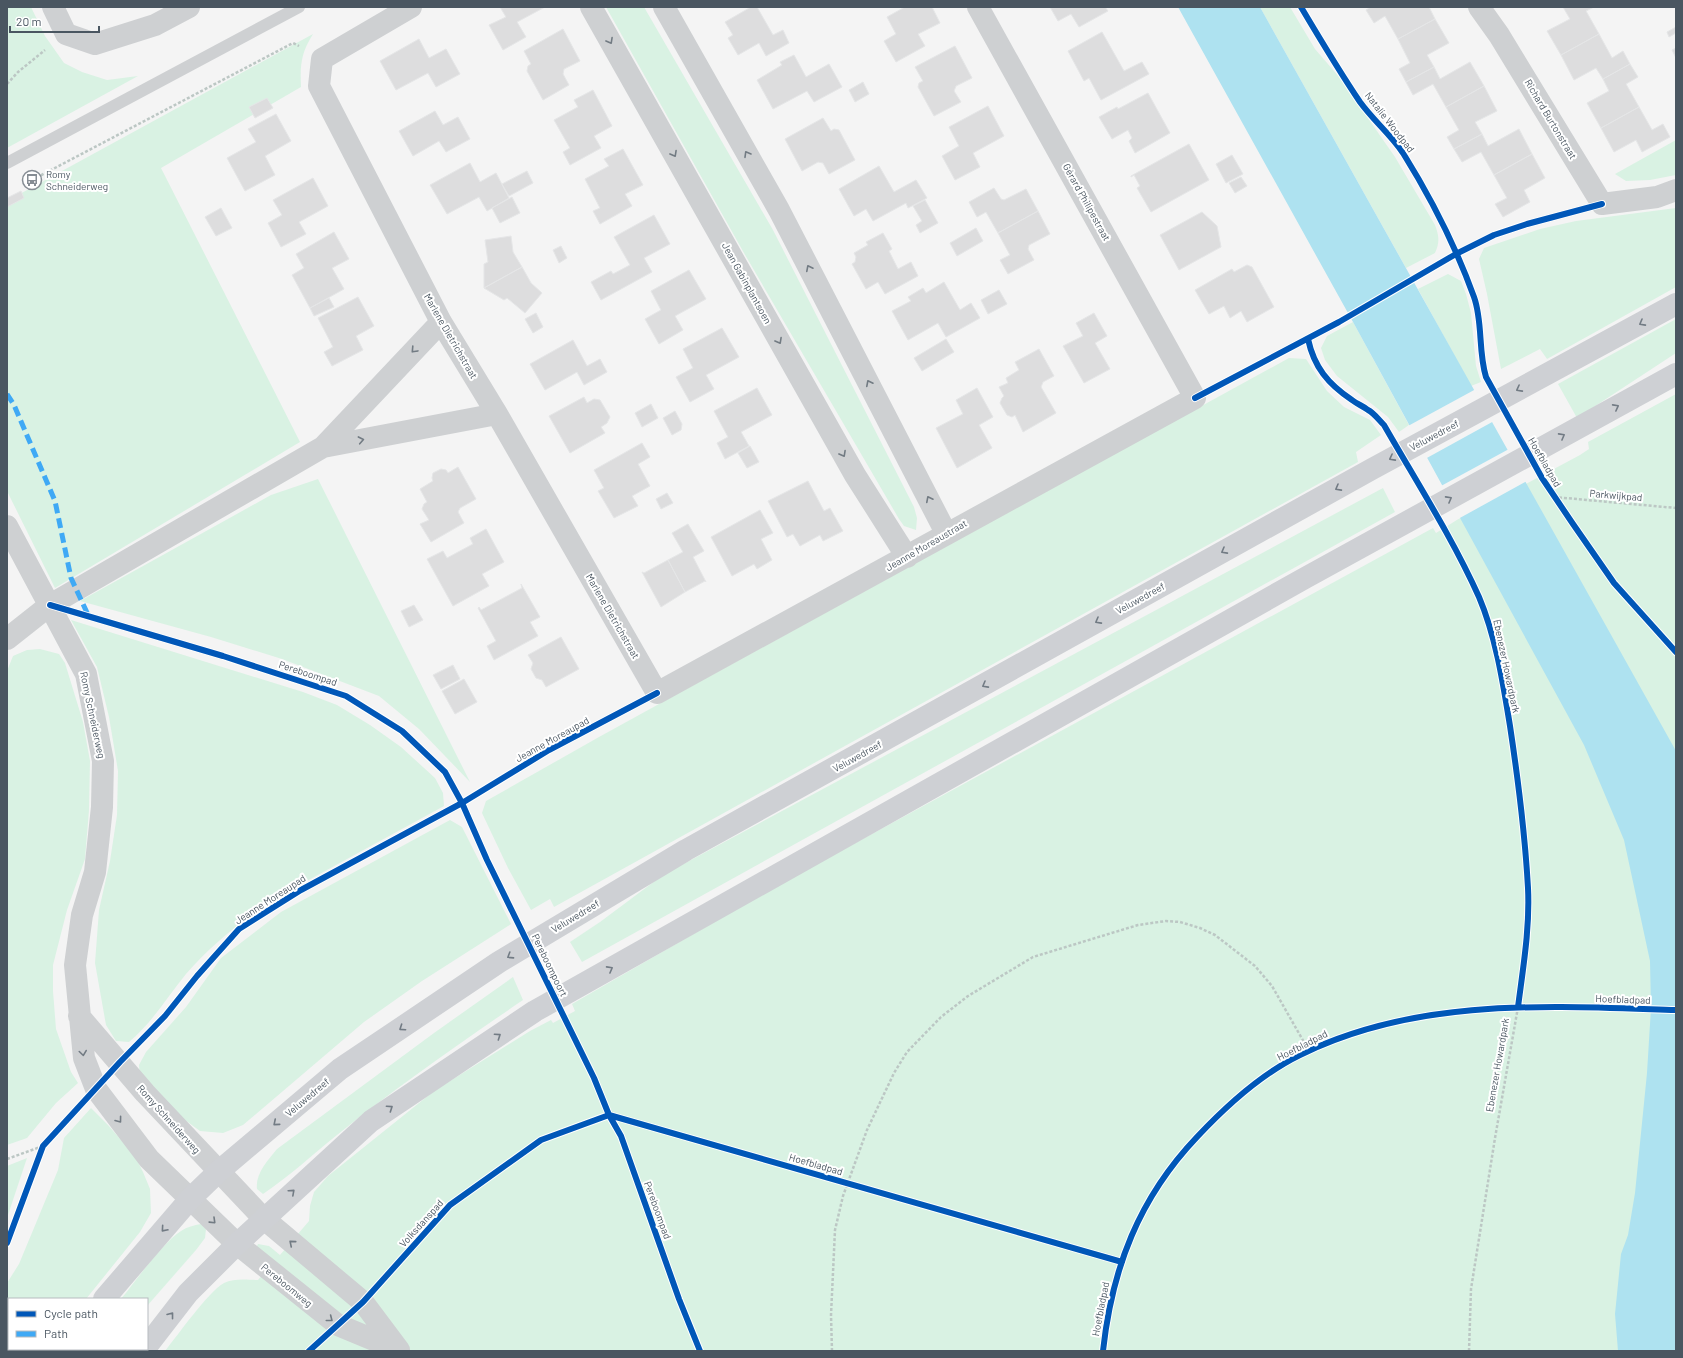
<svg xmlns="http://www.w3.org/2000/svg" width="1683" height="1358" font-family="Barlow,sans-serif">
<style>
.green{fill:#d9f2e3}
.water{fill:#aee2f0}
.pier{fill:#f4f4f4}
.building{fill:#ddddde;stroke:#e5e6e7}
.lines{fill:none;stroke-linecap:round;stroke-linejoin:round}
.path{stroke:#bcc7c4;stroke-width:2.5;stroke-dasharray:3 2;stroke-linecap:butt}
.lane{stroke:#ced0d2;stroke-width:12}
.street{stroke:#ced0d2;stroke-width:22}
.secondary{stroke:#ced0d4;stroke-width:22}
.quiet{stroke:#3fa9f5;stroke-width:5;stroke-dasharray:10 5;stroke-linecap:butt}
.cycleway-casing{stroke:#fff;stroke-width:8}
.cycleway{stroke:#0057b8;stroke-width:6}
.oneway{stroke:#727b83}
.oneway2{stroke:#727b84}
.labels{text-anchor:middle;stroke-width:4;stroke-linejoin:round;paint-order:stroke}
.street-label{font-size:10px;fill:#4a5661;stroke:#fff}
.poi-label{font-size:10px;fill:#4a5661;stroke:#fff;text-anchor:start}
</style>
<rect width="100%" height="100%" fill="#f4f4f4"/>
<path class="green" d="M7,7H31L45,36L64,63L82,72L107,80L138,76L7,148Z
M606,7H644L773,230L914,507L917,518L916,530L904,526L899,519L744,253Z
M1260,7H1290L1315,49L1340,78L1395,157L1435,225C1439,236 1440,242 1435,253L1406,268Z
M313,34C301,53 300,65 301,87L161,168L300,442L55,588L7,491V201Z
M1676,140V175L1650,180L1626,181L1615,174Z
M1676,208V287L1547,359L1540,349L1501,369L1487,294L1479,259L1484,248L1540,229L1576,221Z
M1448,274L1461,281L1466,294L1471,313L1476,366L1481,382L1471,386L1418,289Z
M1676,319V353L1577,418L1558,384Z
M1353,322L1409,425L1399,432L1388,417L1337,376L1325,360L1321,348L1327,336Z
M1289,358L1306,359L1327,391L1344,407L1370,420L1381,435L1356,452L1358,462L554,907L550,899L531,910L508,868L482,813L486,801L599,737Z
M1676,394V1351H165C178,1335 208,1292 224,1283C234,1278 248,1280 258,1280L270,1266L255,1250L258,1244L269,1246L280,1255L309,1221L310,1206L314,1192L328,1176L434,1091L530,1031L551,1020L553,1023L575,1011L572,1004L782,883L1433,528L1436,533L1460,518L1461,519L1580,455L1589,449L1588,442Z
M318,479L470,782L419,729L379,696L282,659L211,637L80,601L271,495Z
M1383,488L1395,512L582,962L570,942L600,922L663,875Z
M71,620L303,692L337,705L370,725L401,747L435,778L443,793L444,806L272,900C241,922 211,945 186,974C167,997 152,1023 129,1042L116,1041L106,1025L95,963L99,910L110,861L117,815L118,771L109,717L97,667Z
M40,649L59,654L65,663L83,722L90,761L89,810L85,859L67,910L53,965V991L56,1029L71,1072L78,1083L56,1103L27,1138L7,1145V671L13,656L27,650Z
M450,820L462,827L511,924L422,981L364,1022L243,1125L223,1133L200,1131L170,1109L140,1078L139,1065L146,1052L186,1007L221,958L281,912Z
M513,977L523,1000C460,1043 397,1087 337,1135C313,1154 290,1176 263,1194L257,1189C255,1174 268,1160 277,1149L434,1033Z
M91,1108L108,1125L135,1156L143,1172L150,1189L151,1213L140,1232L86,1299H9V1349H49L48,1351H7V1283L19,1264L58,1170L64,1138Z
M27,1158L7,1218V1166Z
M201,1224L206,1229L205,1238L196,1250L147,1306V1299H121C136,1281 162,1243 181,1231C187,1227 194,1225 201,1224Z
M82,1349H115L114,1351H81Z"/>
<path class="water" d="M1178,7H1260L1676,751V1351H1618L1615,1314L1621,1254L1628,1235L1635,1193L1647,1073L1651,1008L1650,961L1624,840L1584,745L1353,322Z"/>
<path class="pier" d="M1476,389L1494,421L1425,459L1408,426Z
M1509,449L1527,481L1458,519L1441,486Z"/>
<path class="building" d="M500,7H545L517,22L526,37L503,50L489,25L506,17Z
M751,7H757L773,35L783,30L789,43L766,56L759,43L738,55L728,38L733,35L725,22Z
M905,7H932L940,23L918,34L925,46L896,62L884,41L896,34L887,17Z
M1050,7H1105L1108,11L1079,27L1071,14L1058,21Z
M1371,7H1429L1435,19L1398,39L1385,16L1374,23L1366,10Z
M1563,7H1594L1586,11L1599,34L1561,55L1547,31L1570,19Z
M1435,19L1449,43L1427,55L1434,67L1406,82L1399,69L1410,63L1398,39Z
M1676,27V33L1669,37L1667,32Z
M563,29L580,61L564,69L563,74L569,85L543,100L527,71L528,66L531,64L524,51Z
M1102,32L1124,71L1142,62L1149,74L1101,100L1089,78L1084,81L1068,51Z
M1599,34L1612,58L1623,51L1630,64L1603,79L1596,68L1574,80L1561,55Z
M419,39L429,58L446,49L460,74L436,87L428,73L396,90L380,61Z
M955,46L972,78L956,86L954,91L961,102L934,116L918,87L919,83L923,81L915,67Z
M1676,48V58L1672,50Z
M794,55L806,77L829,64L842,87L814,102L807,91L773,109L757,80L782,65L780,62Z
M1470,62L1484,86L1446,107L1433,84L1413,95L1406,82L1434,67L1440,79Z
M1630,64L1638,77L1626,84L1639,107L1601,128L1587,103L1609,91L1603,79Z
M863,82L869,94L855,102L849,90Z
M1484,86L1497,111L1475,122L1482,134L1454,149L1447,137L1459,130L1446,107Z
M593,90L612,126L594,136L601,148L570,165L563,152L570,148L554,120L578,107L574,100Z
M1148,93L1170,133L1135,153L1129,141L1132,138L1128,130L1112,139L1099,117L1117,107L1118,109Z
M267,98L273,108L255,118L249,107Z
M988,106L1004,136L973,153L980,167L955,180L942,156L959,146L949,127Z
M1639,107L1652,130L1663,124L1670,137L1642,152L1636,140L1614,152L1601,128Z
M435,111L443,125L458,117L470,139L446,152L439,141L413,156L399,131Z
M276,114L291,141L265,156L275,175L245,191L227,158L256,142L248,129Z
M823,118L831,131L834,129L839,130L855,160L829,174L823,163L818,162L802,171L785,139Z
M1519,129L1532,154L1494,175L1481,152L1462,162L1454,149L1482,134L1488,146Z
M1189,144L1209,180L1151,212L1137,188L1140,186L1134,175L1131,177V176Z
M623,149L643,185L625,194L632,206L600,224L593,211L600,208L585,179L609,166L604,159Z
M1532,154L1545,178L1524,190L1530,202L1503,217L1495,204L1507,198L1494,175Z
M1232,155L1243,174L1226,183L1216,164Z
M470,163L480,182L496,173L509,198L487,211L479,197L447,214L430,185Z
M879,166L894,192L916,180L927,198L908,208L906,203L873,221L866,209L854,216L839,189Z
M527,171L533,183L509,196L502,184Z
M1241,177L1247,186L1235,193L1229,183Z
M313,178L328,206L299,222L306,234L281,247L268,223L282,215L273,200Z
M994,188L1001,199L1004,200L1026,189L1038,211L998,233L986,212L977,217L969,202Z
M21,191L24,198L7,207V198Z
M512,197L520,213L500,223L492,208Z
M925,200L938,223L920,233L916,225L922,221L913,206Z
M221,208L232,228L216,236L205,217Z
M1038,211L1050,234L1029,245L1028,249L1034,260L1008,274L1000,260L1010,255L998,233Z
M1202,212L1217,226L1221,247L1179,270L1160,235Z
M654,215L670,244L644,258L652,272L601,300L591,282L611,271L613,274L630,265L614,237Z
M976,228L983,241L957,256L950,243Z
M334,232L349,259L332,268L344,289L310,308L292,275L304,268L296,254Z
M883,233L892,249L889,251L898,269L911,262L918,276L885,294L878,282L866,289L852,264L855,262L856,257L854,253L868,245L866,242Z
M511,236L513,252L522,267L484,288V264L488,262L485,240Z
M561,246L567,258L559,263L553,250Z
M1247,265L1252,267L1274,307L1247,322L1241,311L1230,318L1224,306L1209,314L1195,290L1232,269L1234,272Z
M522,267L531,283L542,293L525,313L507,298L504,300L484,288Z
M689,270L706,299L675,316L683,330L659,344L645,319L661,310L651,291Z
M944,282L960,310L971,303L980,318L946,337L938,323L908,340L892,311L911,301L908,297L923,288L926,293Z
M999,290L1007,304L988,314L981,300Z
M358,297L374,326L356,336L363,350L332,366L324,352L333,347L318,318Z
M329,298L334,307L314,316L310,308Z
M536,313L543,327L533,333L525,319Z
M1094,313L1107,336L1095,343L1110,369L1084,383L1063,346L1083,336L1076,323Z
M722,328L739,357L706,375L714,389L690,402L676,377L693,368L683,349Z
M946,339L954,352L922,371L914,358Z
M573,340L587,366L600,359L607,372L584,385L577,372L545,390L530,364Z
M1039,349L1054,376L1043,382L1041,387L1056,413L1023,432L1015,415L1012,417L1007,415L1000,403L1002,398L1004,396L999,387L1008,383L1006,378L1019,370L1015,362Z
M757,388L772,415L741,432L749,446L725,459L717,443L728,437L714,411Z
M977,388L993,417L979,425L992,448L957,468L936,428L963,414L956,400Z
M584,397L587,403L594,399L600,400L610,417L607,423L601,427L605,433L570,453L549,416Z
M651,404L658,418L642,427L635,413Z
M675,411L682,424L681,430L672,435L663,418Z
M642,443L650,457L638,464L650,486L632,496L638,506L614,518L598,491L604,488L594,470Z
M750,446L759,462L747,468L738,453Z
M458,467L476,499L460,508L458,512L464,523L431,542L420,524L429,520L422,509L424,504L427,502L420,489L433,481L432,478L433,473L441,469L446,470L448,473Z
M808,481L824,511L830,508L843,531L823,541L820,535L800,546L793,534L787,537L768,501Z
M667,493L673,503L661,509L656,499Z
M760,510L773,533L761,539L772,560L757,569L754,564L732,576L711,537Z
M688,524L704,551L693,557L706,582L705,581L685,592L668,560L683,552L672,533Z
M486,529L504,562L482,574L489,586L453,606L427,559L443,551L447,558L473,544L470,538Z
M668,560L685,592L661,607L642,572L644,573Z
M521,584L540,617L530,622L538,636L494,660L487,646L496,641L478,608L479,607L481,610L522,588Z
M414,605L423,620L409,627L401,611Z
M561,637L579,669L546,687L542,680L536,678L531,669L533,663L528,655Z
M453,665L460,679L441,689L433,675Z
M464,679L477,702L455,714L442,691Z"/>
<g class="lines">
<path class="path" d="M7,84L18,72L45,50
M32,180L293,43L299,46
M1554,497L1676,508
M7,1159L43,1146
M832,1351L831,1315L835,1230L843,1196L867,1130L894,1073L907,1052L941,1017L968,996L1033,957L1138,925L1166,921L1180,922L1200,928L1215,935L1255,966L1272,986L1309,1051
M1469,1351L1471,1289L1495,1138L1518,1007"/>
<path class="lane" d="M7,163L299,7"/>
<path class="street" d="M53,7L66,34L95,44L155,25L189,7
M411,7L322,59L319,86L441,322L497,414L657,693L1195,398L978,7
M591,7L855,475L907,557
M664,7L779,210L946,533
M1479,7L1499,35L1602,204L1657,197L1676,190
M323,447L497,414
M7,526L86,674L103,761L102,807L95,872L82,915L75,965L84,1058L96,1089L149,1159L237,1244L338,1325L398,1350
M7,639L50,605L323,447L441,322
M79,1016L145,1093L263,1218L363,1302L399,1350"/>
<path class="secondary" d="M104,1299L190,1199L218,1172L340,1069L499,962L686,850L1372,469L1676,304
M147,1346L188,1293L237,1244L371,1121L535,1011L1305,578L1676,374
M65,1351L66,1349"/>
<path class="quiet" d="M7,394L14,405L55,501L71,578L89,617"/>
<defs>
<path id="cycleway" d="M1301,7C1320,39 1339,71 1360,102C1373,120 1391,135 1403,153C1431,198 1456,247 1474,297C1483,322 1478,351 1486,377L1542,478L1573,524L1614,583L1676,652
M1308,339C1314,367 1328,384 1352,400C1357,404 1363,406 1368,410C1374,413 1379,420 1384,425C1416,481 1452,537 1479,597C1496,637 1503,683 1510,726C1518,779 1525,834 1528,888C1530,928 1523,968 1518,1007
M1195,398L1339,322L1456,254L1494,235L1527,224L1602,204
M50,605L223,656L346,696L402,731L445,772L462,803L487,860L594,1078L609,1115L621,1136L679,1299L700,1351
M7,1243L43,1146L120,1062L165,1016L197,976L239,929L301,890L462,803L549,750L657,693
M309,1351L363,1302L450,1205L541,1140L609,1115L1122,1262
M1103,1351C1112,1268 1139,1198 1197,1137C1227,1105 1261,1074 1300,1055C1417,997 1550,1006 1676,1010"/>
</defs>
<use href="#cycleway" class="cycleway-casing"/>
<use href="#cycleway" class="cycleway"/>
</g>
<defs><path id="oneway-chevron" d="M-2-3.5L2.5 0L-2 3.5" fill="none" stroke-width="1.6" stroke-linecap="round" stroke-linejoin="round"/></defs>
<g class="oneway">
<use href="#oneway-chevron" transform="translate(610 41) rotate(61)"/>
<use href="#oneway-chevron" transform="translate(674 154) rotate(61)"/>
<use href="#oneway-chevron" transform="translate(747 154) rotate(-120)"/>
<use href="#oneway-chevron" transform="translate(809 268) rotate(-117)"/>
<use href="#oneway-chevron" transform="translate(779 341) rotate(61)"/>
<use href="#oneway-chevron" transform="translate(414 350) rotate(133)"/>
<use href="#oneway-chevron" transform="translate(869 383) rotate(-117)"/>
<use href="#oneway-chevron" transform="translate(361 440) rotate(-11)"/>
<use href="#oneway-chevron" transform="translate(843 454) rotate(61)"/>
<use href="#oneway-chevron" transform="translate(929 499) rotate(-117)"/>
<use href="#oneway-chevron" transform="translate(83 1053) rotate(82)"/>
<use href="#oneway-chevron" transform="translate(119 1120) rotate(53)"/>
<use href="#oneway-chevron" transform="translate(213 1221) rotate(44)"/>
<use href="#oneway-chevron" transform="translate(292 1243) rotate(-140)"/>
<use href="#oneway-chevron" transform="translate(330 1319) rotate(38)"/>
</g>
<g class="oneway2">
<use href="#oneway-chevron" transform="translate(1642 323) rotate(151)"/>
<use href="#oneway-chevron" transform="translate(1519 389) rotate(152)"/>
<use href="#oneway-chevron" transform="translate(1616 407) rotate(-28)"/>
<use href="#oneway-chevron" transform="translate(1562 436) rotate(-29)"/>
<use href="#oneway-chevron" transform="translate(1392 458) rotate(152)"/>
<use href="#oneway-chevron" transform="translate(1338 488) rotate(151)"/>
<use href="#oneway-chevron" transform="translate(1449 499) rotate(-29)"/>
<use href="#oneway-chevron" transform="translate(1224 551) rotate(151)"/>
<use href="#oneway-chevron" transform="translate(1098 621) rotate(151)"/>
<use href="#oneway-chevron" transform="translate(985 685) rotate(151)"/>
<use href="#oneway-chevron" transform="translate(510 956) rotate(148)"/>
<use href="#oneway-chevron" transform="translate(610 969) rotate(-29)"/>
<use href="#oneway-chevron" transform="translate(402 1028) rotate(146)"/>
<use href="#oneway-chevron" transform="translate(498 1036) rotate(-34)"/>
<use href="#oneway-chevron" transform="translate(390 1108) rotate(-34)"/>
<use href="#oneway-chevron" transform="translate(276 1123) rotate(140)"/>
<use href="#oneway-chevron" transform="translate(292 1192) rotate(-42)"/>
<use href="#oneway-chevron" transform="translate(164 1229) rotate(131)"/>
<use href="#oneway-chevron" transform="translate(171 1315) rotate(-52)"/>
</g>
<defs>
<symbol id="bus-ring" viewBox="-11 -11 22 22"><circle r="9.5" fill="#fff" stroke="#868d94" stroke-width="1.5"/><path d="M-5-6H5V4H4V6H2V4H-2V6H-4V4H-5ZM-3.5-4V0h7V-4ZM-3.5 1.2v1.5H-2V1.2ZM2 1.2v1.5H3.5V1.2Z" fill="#868d94"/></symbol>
</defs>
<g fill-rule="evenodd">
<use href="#bus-ring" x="21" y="169" width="22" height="22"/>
</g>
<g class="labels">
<g class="street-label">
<text transform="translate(1551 119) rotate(59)" y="4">Richard Burtonstraat</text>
<text transform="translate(1390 122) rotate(52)" y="4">Natalie Woodpad</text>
<text transform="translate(1087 202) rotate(61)" y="4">Gérard Philipestraat</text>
<text transform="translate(747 283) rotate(61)" y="4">Jean Gabinplantsoen</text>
<text transform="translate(451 336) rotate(60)" y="4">Marlene Dietrichstraat</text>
<text transform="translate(1434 435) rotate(-28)" y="4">Veluwedreef</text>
<text transform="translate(1545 462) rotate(60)" y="4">Hoefbladpad</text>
<text transform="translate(1616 495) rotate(5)" y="4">Parkwijkpad</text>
<text transform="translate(926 545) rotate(-30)" y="4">Jeanne Moreaustraat</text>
<text transform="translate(1140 598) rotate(-29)" y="4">Veluwedreef</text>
<text transform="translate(613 616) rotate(60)" y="4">Marlene Dietrichstraat</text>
<text transform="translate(1507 666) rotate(78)" y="4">Ebenezer Howardpark</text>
<text transform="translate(308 673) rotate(18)" y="4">Pereboompad</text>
<text transform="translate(93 715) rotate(78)" y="4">Romy Schneiderweg</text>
<text transform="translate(552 739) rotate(-29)" y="4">Jeanne Moreaupad</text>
<text transform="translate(857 756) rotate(-29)" y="4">Veluwedreef</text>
<text transform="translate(270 899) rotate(-33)" y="4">Jeanne Moreaupad</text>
<text transform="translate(575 916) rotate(-31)" y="4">Veluwedreef</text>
<text transform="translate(550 965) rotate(64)" y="4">Pereboompoort</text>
<text transform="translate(1623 999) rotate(2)" y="4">Hoefbladpad</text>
<text transform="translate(1302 1045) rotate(-27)" y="4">Hoefbladpad</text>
<text transform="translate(1497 1065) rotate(-80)" y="4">Ebenezer Howardpark</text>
<text transform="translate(307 1097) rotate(-40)" y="4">Veluwedreef</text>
<text transform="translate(169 1119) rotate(48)" y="4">Romy Schneiderweg</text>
<text transform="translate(816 1164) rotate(16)" y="4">Hoefbladpad</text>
<text transform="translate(658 1210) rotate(70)" y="4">Pereboompad</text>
<text transform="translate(421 1223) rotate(-48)" y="4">Volksdanspad</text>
<text transform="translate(287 1285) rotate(39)" y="4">Pereboomweg</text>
<text transform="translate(1100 1309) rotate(-79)" y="4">Hoefbladpad</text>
</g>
<g class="poi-label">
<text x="46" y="178">Romy<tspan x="46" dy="12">Schneiderweg</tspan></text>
</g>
</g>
<rect width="1683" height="1358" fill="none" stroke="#4a5661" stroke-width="16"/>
<rect x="8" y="1298" width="140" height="52" fill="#ffffff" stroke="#b7bbc0"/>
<rect x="16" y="1311" width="20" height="6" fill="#0057b8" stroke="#b7bbc0"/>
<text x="44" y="1318" font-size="12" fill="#4a5661">Cycle path</text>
<rect x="16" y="1331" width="20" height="6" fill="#3fa9f5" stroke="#b7bbc0"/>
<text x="44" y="1338" font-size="12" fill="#4a5661">Path</text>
<path d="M10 26v6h89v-6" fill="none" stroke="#4a5661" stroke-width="2"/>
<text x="16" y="26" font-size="12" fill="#4a5661" stroke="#ffffff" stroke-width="3" paint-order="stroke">20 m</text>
</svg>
